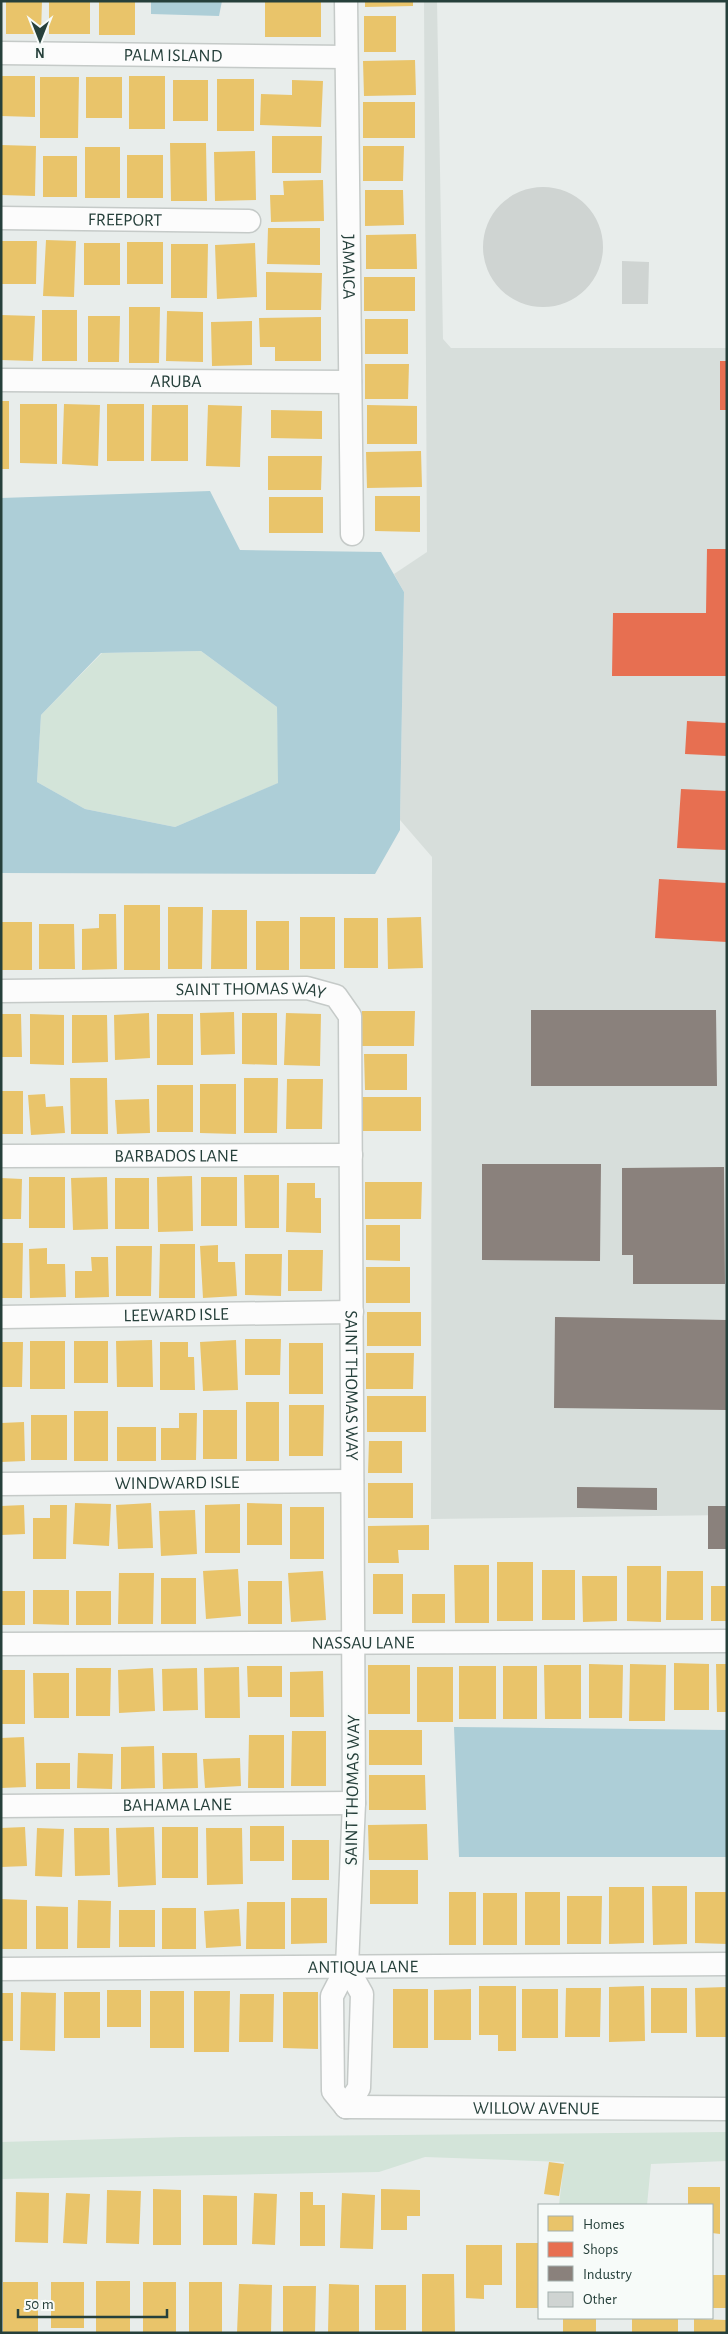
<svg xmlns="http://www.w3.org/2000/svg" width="728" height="2334" font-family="'Alegreya Sans',sans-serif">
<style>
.built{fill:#d7dedb}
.green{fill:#d3e4d9}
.water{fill:#adced7;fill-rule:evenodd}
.homes{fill:#e9c46a}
.shops{fill:#e76f51}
.industry{fill:#8a817c}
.building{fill:#cfd4d2}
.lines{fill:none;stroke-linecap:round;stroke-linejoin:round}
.minor-casing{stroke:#c5cac8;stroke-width:25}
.minor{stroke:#fcfcfc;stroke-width:22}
.labels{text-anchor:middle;stroke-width:5;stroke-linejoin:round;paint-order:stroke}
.street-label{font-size:18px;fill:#26403b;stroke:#f7fbf9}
</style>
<rect width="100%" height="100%" fill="#e8edeb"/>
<path class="built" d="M424,1H437L443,339L451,348H727V1515L431,1519L432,857L400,820L404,592L394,574L427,552Z"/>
<path class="green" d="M201,651L277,707L279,783L175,827L85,809L37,782L41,715L102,653Z
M727,2132V2161L651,2164L647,2205H559L564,2162L425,2157L379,2172L1,2179V2142L182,2137Z"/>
<path class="water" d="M151,1H222L219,16L151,14Z
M210,491L240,550L381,552L404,592L400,820V830L375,874L1,873V498ZM201,651L277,707L278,783L175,827L85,809L37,782L41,715L101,653Z
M454,1727L727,1730V1857H459Z"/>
<path class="homes" d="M6,1H42L41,34H6Z
M49,1H90V34H49Z
M99,1H135V35H99Z
M265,1H321V37H265Z
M365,1H413V6L365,7Z
M364,16H396V52H364Z
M415,60L416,95L364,96L363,61Z
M1,76H35V117L1,116Z
M129,76H165V129H129Z
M40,77H79L78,138H40Z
M86,77H122V118H86Z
M217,79H254V131H217Z
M173,80H208V121H173Z
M292,80L323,81L321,127L260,125L261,94L292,95Z
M363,102H415V138H363Z
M272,136H322L321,173H272Z
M170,143H206L207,201H171Z
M1,145L36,146L35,196L1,195Z
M363,146H404L403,181H363Z
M85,147H120V198H85Z
M255,151L256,200L215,201L214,152Z
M127,155H163V198H127Z
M43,156H77V197H43Z
M323,180L324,221L271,222L270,195H284L283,181Z
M365,190H403L404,225L365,226Z
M268,228H320V265L267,264Z
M416,234L417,269H366V235Z
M46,240L76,241L74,297L43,296Z
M1,241H37L36,284H1Z
M127,242H163V284H127Z
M84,243H120V285H84Z
M255,243L257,297L217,299L215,245Z
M171,244H208L207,298H171Z
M266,272L322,273L321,310H266Z
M364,277H415V311H364Z
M129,307H160L159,363H129Z
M42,310H77V361H42Z
M167,311L203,312V362L166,361Z
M1,315L35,316L33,361L1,360Z
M88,316H120L119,362H88Z
M321,317V361H275V347H260L259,318Z
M365,319H408V354H365Z
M252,321V365L212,366L211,322Z
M365,364H409L408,399H365Z
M1,401H9V469H1Z
M20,404H57V464L20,463Z
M64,404L100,405L98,466L62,464Z
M107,404H144V461H107Z
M152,405H188V461H151Z
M208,405L242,406L240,467L206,466Z
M367,405L417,406V444H367Z
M271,410L322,411V439L271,438Z
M421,451L422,487L367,488L366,452Z
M268,456H322L321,490H268Z
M375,496H420V532L375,531Z
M269,497H323V533H269Z
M124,905H160V970H124Z
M168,907H203L202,969H168Z
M212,910H247V969H211Z
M99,914H116L117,969L82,970V929L99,928Z
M300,917H335V969H300Z
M421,917L423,968L388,969L387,918Z
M344,918H378V968H344Z
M256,921H289V970H256Z
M1,922H32V970H1Z
M39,924H74L75,969H39Z
M362,1011H415L414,1046H362Z
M234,1012L235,1054L201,1055L200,1013Z
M149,1013L150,1058L115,1060L114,1015Z
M242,1013H277V1065L242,1064Z
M286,1013L321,1014L320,1066L284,1065Z
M1,1014H21L22,1057H1Z
M30,1014L64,1015V1065L30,1064Z
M157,1014H193V1065H157Z
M72,1015H107L108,1062L72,1063Z
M364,1054H407V1090H365Z
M70,1078H107L108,1134H71Z
M244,1078H278L277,1133H244Z
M287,1079H323L322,1129H286Z
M200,1084H236V1134L200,1133Z
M157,1085H193V1132H157Z
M1,1091H23V1134H1Z
M45,1094L46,1107L63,1106L65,1133L31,1135L28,1095Z
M362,1097H421V1131H362Z
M149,1099L150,1133L117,1134L115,1100Z
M244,1175H279V1228H245Z
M192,1176L193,1231L158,1232L157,1177Z
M29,1177H65V1228H29Z
M107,1177L108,1229L73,1230L71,1178Z
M201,1177H237V1226H201Z
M1,1178L22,1179L21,1219H1Z
M115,1178H149V1229H115Z
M365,1182H422L421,1219H365Z
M287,1183H315V1198H321V1233L286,1232Z
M366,1225H400V1261L366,1260Z
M1,1243H23L22,1298H1Z
M160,1244H195V1298H159Z
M218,1245V1262H235L237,1296L203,1298L200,1246Z
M116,1246H152L151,1296H116Z
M47,1248V1264H65L66,1297L30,1298L29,1249Z
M288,1250H323L322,1291H288Z
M245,1254H282L281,1296L245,1295Z
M91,1257H108L109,1297L75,1298V1271H92Z
M366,1267H410V1303H366Z
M367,1312H421V1346H367Z
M245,1339H281L280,1375H245Z
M152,1340L153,1387H117L116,1341Z
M236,1340L238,1390L203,1391L200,1342Z
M30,1341H65V1389H30Z
M74,1341H108V1383H74Z
M1,1342H23L22,1387H1Z
M160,1342H188V1357H194L195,1390H160Z
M289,1343H323V1394H289Z
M366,1353H414L413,1389H366Z
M367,1396H426V1432H367Z
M246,1402H279V1461H246Z
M289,1405H324L323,1456H289Z
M203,1410H237V1459H203Z
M74,1411H108V1461H74Z
M179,1413H197L196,1460H161V1428H179Z
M31,1415H67V1460H31Z
M24,1422L25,1461L1,1462V1423Z
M117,1427H156V1461H117Z
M369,1441H402V1473H368Z
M368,1483H413V1518H368Z
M75,1503L111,1504L109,1546L73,1544Z
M151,1503L153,1548L118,1549L116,1505Z
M247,1503L282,1504V1545H247Z
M240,1504V1553H205V1505Z
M24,1505L25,1534L1,1535V1506Z
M50,1505H67L66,1559H33V1518H50Z
M290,1507H324V1559H290Z
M195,1510L197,1554L161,1556L159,1511Z
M429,1525V1550H398L399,1563H368V1526Z
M497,1562H533V1621H497Z
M454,1565H489V1623H455Z
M627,1566H661V1622L627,1621Z
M238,1569L241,1616L206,1619L203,1571Z
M542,1570H575V1620H542Z
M323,1571L326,1620L291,1622L288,1573Z
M667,1571H703V1620H666Z
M119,1573H154L153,1624H118Z
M373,1574H403V1614H373Z
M582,1576H617V1621L583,1622Z
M161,1578H196V1624H161Z
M248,1581H282V1624H248Z
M711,1586H727V1621H711Z
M33,1590H69V1625L33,1624Z
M1,1591H25V1625H1Z
M76,1591H111V1625H76Z
M412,1594H445V1623H412Z
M674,1663L709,1664V1710H674Z
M589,1664L623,1665L622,1718H589Z
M630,1664L666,1665L665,1721H629Z
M716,1664H727V1712H717Z
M368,1665H410V1714H368Z
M544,1665H581V1719H545Z
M247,1666H282V1697H248Z
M459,1666H496V1719H459Z
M503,1666H537V1719H503Z
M239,1667L240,1718H205L204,1668Z
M417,1667H453V1722H417Z
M76,1668H111L110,1716H76Z
M153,1668L155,1711L119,1713L118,1670Z
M197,1668L198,1710L163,1711L162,1669Z
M1,1670H25V1724H1Z
M323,1671L324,1717H290V1672Z
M33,1673H69V1718H34Z
M369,1730H422V1765H369Z
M292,1731H326V1786H291Z
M249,1735H284V1788H248Z
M24,1737L26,1787L1,1788V1738Z
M154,1746L155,1788L121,1789V1747Z
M78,1753L113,1754L112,1789L77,1788Z
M162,1753H197L198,1788L163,1789Z
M240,1758L241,1786L205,1788L203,1759Z
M36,1763H70V1789H36Z
M369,1775H425L426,1810H369Z
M427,1824L428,1860H369L368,1825Z
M250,1826H284V1861H250Z
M25,1827L27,1866L1,1867V1828Z
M154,1827L156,1885L118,1887L116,1828Z
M162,1827H198V1878H162Z
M37,1828L64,1829L62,1877L35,1876Z
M74,1828H109L110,1875L75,1876Z
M206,1828H242L243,1884L207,1885Z
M292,1840H329V1880H292Z
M370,1870H418V1904H370Z
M652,1886H687V1944L653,1945Z
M609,1887H644V1943L609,1944Z
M449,1892H476V1945H449Z
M525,1892H560V1945H525Z
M695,1892H727V1944L695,1943Z
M483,1893H517V1945H483Z
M567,1896H602L601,1944H567Z
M291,1898H327V1943L291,1944Z
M1,1899L27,1900V1949H1Z
M78,1900L111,1901L110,1948H77Z
M247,1902H285V1949H246Z
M36,1906L68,1907V1949H36Z
M162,1908H196V1949H162Z
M239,1909L241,1946L206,1948L204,1911Z
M119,1910H155V1947H119Z
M479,1986H516V2051H498V2035H479Z
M644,1986L645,2041L609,2042V1987Z
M727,1987V2037H696L695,1988Z
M566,1988H601L600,2037H565Z
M651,1988H687V2033H651Z
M393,1989H428V2048H393Z
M471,1989V2040H434V1990Z
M522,1989H558V2038H522Z
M107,1990H141V2027H107Z
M150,1991H184V2048H150Z
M194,1991H230L229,2052H194Z
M21,1992L56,1993L55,2051L20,2050Z
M64,1992H100V2038H64Z
M283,1992H318V2049L283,2048Z
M1,1993H13V2041H1Z
M240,1994H274L273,2042H239Z
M549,2162L564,2164L559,2196L544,2194Z
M688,2187H720V2234L712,2233V2205H688Z
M153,2189L181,2190V2245H153Z
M381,2189L420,2190V2216H407V2230H381Z
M107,2190L141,2191L139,2244L106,2243Z
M16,2192L49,2193L48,2243L15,2242Z
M300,2192H313V2205H325V2246H300Z
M66,2193L90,2194L87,2244L63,2243Z
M254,2193L277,2194L275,2245L252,2244Z
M342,2193L375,2195L373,2249L340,2248Z
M203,2195L237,2196V2245H203Z
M516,2243H539V2308H516Z
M466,2245H502V2285H484V2299L466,2298Z
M422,2274H454L455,2333H422Z
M712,2275H727V2308H712Z
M96,2281H130V2333H96Z
M3,2282H38V2333H3Z
M51,2282H84V2328H51Z
M143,2282H176V2333H143Z
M189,2282H222V2333H189Z
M239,2284L272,2285L271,2333H237Z
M329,2284L359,2285V2333H328Z
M375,2285H406V2330H375Z
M283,2286H316L315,2333H283Z
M563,2318H596V2333H563Z
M632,2318H678V2333H632Z
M694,2319L727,2320V2333H694Z"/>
<path class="shops" d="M720,361H727V410H720Z
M707,549H727V676H612L613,613H706Z
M687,721L727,723V756L685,754Z
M681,789L727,791V850L677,848Z
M659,879L727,883V942L655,938Z"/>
<path class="industry" d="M531,1010H716L717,1086H531Z
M482,1164H601L600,1261L482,1260Z
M724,1167L725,1284H633V1255H622V1168Z
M555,1317L727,1320V1410L554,1408Z
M577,1487L657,1488V1510L577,1508Z
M708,1506H727V1549H708Z"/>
<path class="building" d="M483 247a60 60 0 1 1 120 0a60 60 0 1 1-120 0Z
M622,261L649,262L648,304H622Z"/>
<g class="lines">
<defs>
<g id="minor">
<path id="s1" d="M346,1L352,534"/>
<path id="s2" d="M1,53L346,57"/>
<path id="s3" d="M1,218L249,221"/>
<path id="s4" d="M1,380L350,382"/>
<path id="s5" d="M1,991L307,988L336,996L350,1016L354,1803L347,1967L362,1994L359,2088L346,2107"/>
<path id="s6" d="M1,1156L351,1155"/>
<path id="s7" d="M1,1317L352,1312"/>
<path id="s8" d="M1,1484L352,1481"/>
<path id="s9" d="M1,1644L727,1641"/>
<path id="s10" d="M1,1806L354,1803"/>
<path id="s11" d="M1,1969L727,1964"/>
<path id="s12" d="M346,2107L727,2109"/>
<path d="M346,2107L333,2091L332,1996L347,1967"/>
</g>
</defs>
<use href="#minor" class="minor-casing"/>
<use href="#minor" class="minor"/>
</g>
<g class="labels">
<g class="street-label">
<text dy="6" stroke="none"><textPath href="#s2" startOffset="172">PALM ISLAND</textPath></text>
<text dy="6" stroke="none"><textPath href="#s3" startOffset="124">FREEPORT</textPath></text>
<text dy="6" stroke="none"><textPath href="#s1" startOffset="266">JAMAICA</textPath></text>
<text dy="6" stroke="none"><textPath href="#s4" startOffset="175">ARUBA</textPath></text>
<text dy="6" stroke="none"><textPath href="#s5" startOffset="250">SAINT THOMAS WAY</textPath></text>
<text dy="6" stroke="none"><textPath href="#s6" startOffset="175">BARBADOS LANE</textPath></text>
<text dy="6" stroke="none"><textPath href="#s7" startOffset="175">LEEWARD ISLE</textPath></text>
<text dy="6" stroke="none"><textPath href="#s5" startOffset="730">SAINT THOMAS WAY</textPath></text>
<text dy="6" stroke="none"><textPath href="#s8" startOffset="176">WINDWARD ISLE</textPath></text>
<text dy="6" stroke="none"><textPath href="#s9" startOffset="362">NASSAU LANE</textPath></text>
<text transform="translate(352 1790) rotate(-89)" y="6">SAINT THOMAS WAY</text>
<text dy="6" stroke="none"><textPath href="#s10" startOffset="176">BAHAMA LANE</textPath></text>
<text dy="6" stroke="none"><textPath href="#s11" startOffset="362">ANTIQUA LANE</textPath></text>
<text dy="6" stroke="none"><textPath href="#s12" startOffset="190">WILLOW AVENUE</textPath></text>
</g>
</g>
<rect width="728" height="2334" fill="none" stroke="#26403b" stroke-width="5"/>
<rect x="538" y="2204" width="175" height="115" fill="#f7fbf9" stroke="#a3b0ad"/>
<rect x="548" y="2216" width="25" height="15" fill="#e9c46a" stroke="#a3b0ad"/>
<text x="583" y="2229" font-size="15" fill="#26403b">Homes</text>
<rect x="548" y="2242" width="25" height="15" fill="#e76f51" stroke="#a3b0ad"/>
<text x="583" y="2254" font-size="15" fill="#26403b">Shops</text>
<rect x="548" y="2266" width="25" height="15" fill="#8a817c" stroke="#a3b0ad"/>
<text x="583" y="2279" font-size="15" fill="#26403b">Industry</text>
<rect x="548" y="2292" width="25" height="15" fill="#cfd4d2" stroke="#a3b0ad"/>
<text x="583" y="2304" font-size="15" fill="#26403b">Other</text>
<g transform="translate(40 40) rotate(180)" stroke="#f7fbf9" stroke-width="4" paint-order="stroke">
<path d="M0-4L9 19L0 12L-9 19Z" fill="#26403b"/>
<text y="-8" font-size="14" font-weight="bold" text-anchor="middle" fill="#26403b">N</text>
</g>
<path d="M18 2309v8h149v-8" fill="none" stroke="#26403b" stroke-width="2.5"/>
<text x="25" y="2309" font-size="15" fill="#26403b" stroke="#f7fbf9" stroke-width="4" paint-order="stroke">50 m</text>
</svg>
